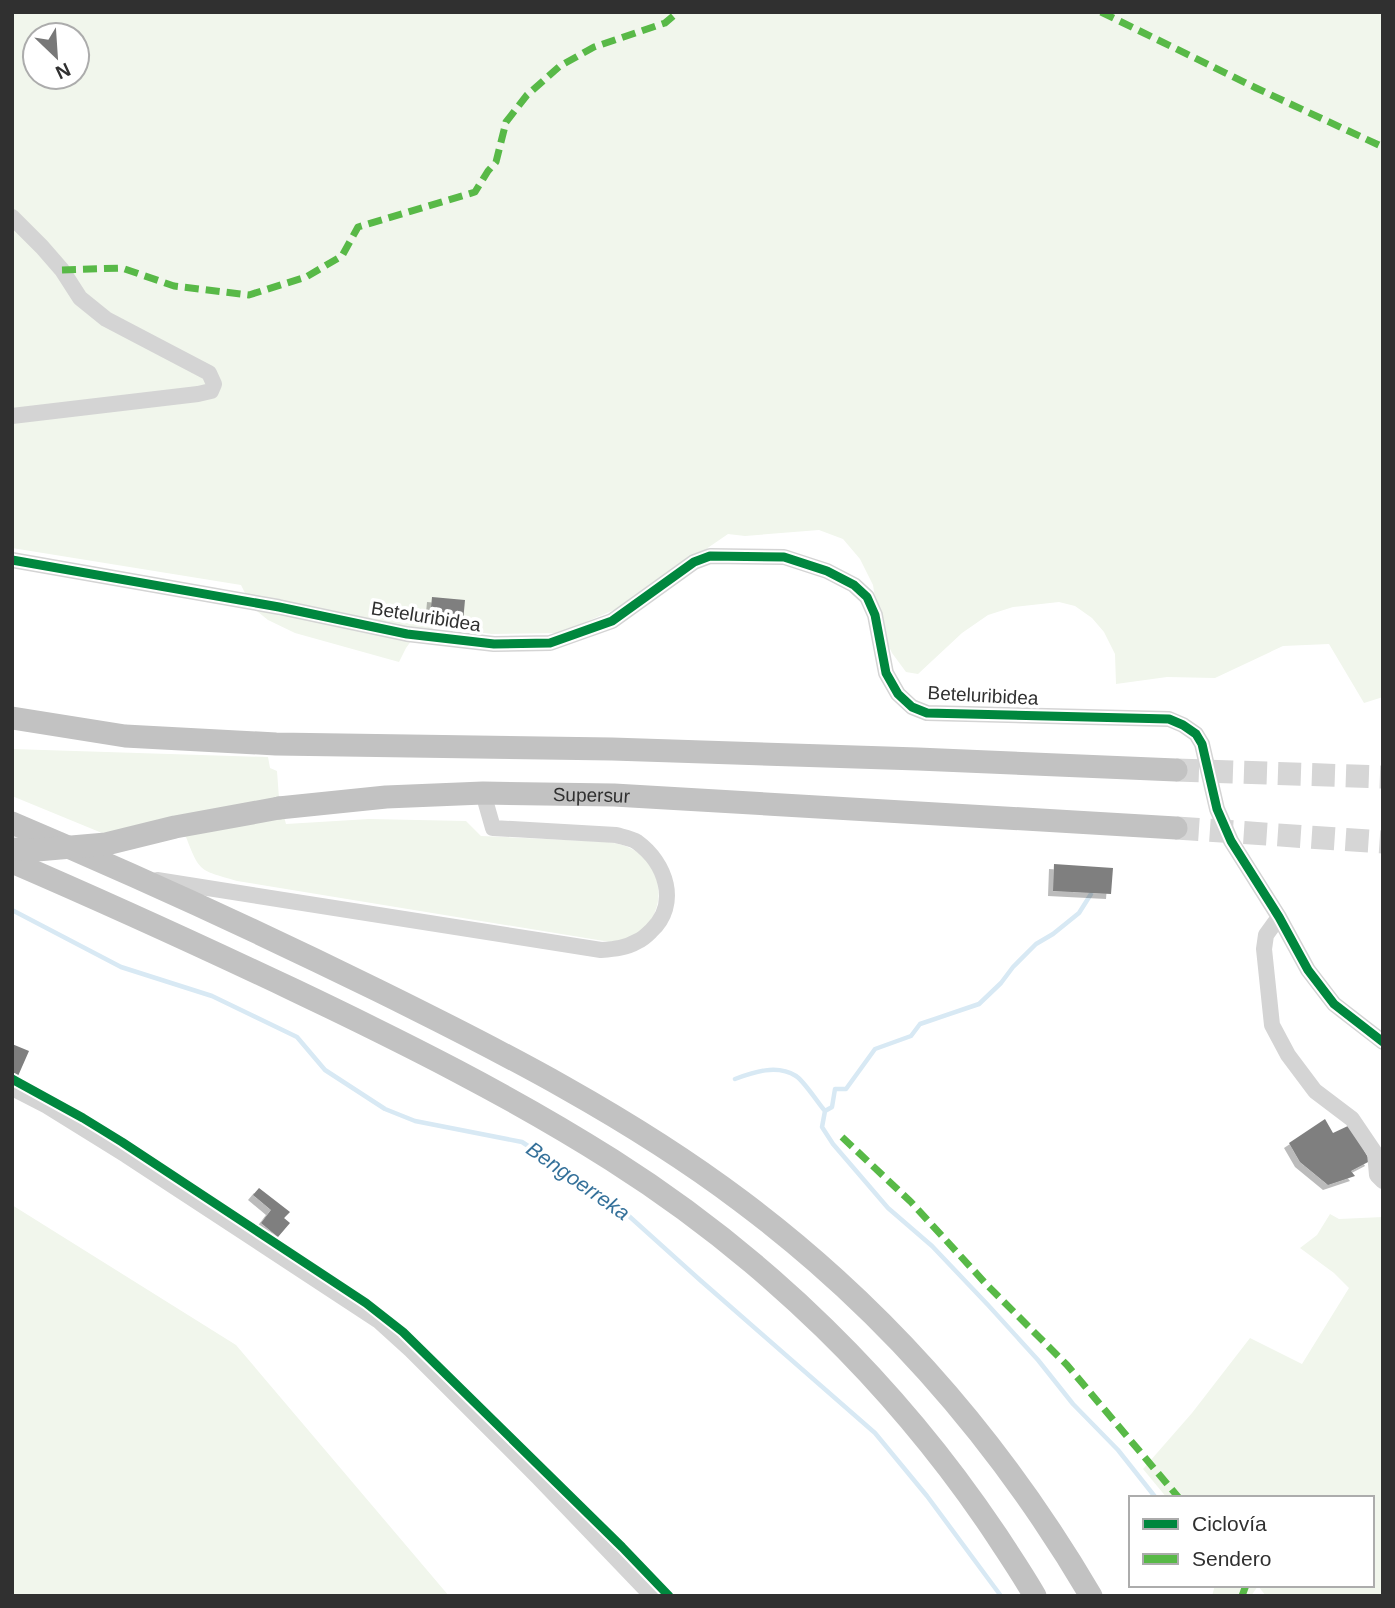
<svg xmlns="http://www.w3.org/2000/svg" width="1395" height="1608" font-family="Helvetica,sans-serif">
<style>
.green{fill:#f1f6ec;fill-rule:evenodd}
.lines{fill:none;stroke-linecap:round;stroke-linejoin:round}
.stream{stroke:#d8e9f4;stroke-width:4.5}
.building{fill:#7f7f7f;filter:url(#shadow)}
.highway-tunnel{stroke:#d6d6d6;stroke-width:23;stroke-dasharray:23 11;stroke-linecap:butt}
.minor{stroke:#d4d4d4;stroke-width:16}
.highway{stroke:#c2c2c2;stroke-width:23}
.highway-bridge{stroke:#c2c2c2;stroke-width:23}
.quiet{stroke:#58b947;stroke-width:7;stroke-dasharray:14 7;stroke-linecap:butt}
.cycleway-casing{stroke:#fff;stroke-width:13}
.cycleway{stroke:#00873e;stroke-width:9}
.labels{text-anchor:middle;stroke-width:7;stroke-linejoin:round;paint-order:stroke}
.street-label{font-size:19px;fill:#303030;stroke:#fff}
.water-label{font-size:21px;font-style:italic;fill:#35719a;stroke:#fff}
</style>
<defs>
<filter id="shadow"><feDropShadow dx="-5" dy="5" stdDeviation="0" flood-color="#0004"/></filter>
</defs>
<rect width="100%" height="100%" fill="#fff"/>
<path class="green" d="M12,12H1383V697L1364,703L1329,644L1283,646L1215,678L1167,677L1116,684L1115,654L1104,632L1092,618L1075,606L1059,602L1013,607L988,615L962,633L918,674L906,672L892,653L880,628L873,585L860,559L843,539L819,530L745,536L728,534L623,606L560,633L492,634L436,627L414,637L406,648L399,662L295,633L268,620L252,607L241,585L12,548ZM35,35H77V77H35Z
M12,749L268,757L270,768L277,771L279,798L286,824L369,819L466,821L481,836L608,842C621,844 633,847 643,857C668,880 662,922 632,937C626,940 617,941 610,942L237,881C201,870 200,874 186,837L102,833L12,796Z
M12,1205L236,1345L449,1596H12Z
M1330,1214L1339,1219L1383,1217V1596H1266L1258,1586L1251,1596H1212L1215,1585H1372V1498H1167L1143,1469L1192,1413L1250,1338L1302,1364L1349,1288L1334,1273L1300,1248L1317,1235Z"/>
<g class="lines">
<path class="stream" d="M12,910L121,967L212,996L297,1037L325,1070L385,1109L415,1121L522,1142L610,1199L700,1280L875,1433L927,1496L1001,1596
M735,1079C754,1072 777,1064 796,1076C804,1081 818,1103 825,1111L822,1127L833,1144L888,1208L932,1246L988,1305L1038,1360L1073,1404L1118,1450L1156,1498
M825,1111L832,1107L835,1089H846L875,1049L911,1036L920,1024L979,1004L1001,983L1013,967L1036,944L1053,934L1079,913L1091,894"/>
</g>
<path class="building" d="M432,597L465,600L463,622L430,619Z
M1054,864L1113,868L1111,894L1053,891Z
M12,1044L29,1051L18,1076L12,1074Z
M1325,1119L1333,1133L1350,1125L1370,1161L1351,1171L1355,1176L1328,1185L1300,1162L1289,1143Z
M259,1188L290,1212L284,1218L290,1223L278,1237L261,1223L271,1210L253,1195Z"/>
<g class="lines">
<path class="highway-tunnel" d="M1176,770L1383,777
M1176,828L1383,842"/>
<path class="minor" d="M12,217L42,247L62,270L80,298L106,319L209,373L214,384L211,391L198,394L12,416
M12,560L279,607L407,634L494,644L550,643L612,621L694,562L710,556L784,557L827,571L854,585L867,597L875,615L886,673L898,694L912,707L927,713L1169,719L1183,725L1196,734L1202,744L1217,809L1231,841L1279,917L1308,970L1334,1004L1383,1042
M157,880L601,950C615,949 626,948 638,941C643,939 647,935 651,931C680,904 666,863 637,842C631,838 623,837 616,835L493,828L483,793
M1279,917L1266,935L1264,949L1272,1025L1288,1055L1315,1091L1352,1119L1375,1153L1377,1175L1383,1181
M12,1088L47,1106L126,1155L379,1321L411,1350L538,1477L652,1596"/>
<g class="highway">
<path d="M12,718L125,736L276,744L612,749L918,759L1176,770"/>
<path id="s1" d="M279,808L386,797L483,793L614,795L1176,828"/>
<path d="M12,823C135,875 257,931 377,990C501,1051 631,1118 741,1201C884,1308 1001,1443 1091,1596"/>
<path d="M12,862C107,903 201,946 294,990C403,1042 511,1096 612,1160C765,1257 897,1386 997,1536C1010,1556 1023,1575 1035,1596"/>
</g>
<path class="highway-bridge" d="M12,849L37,850L106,844L175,827L279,808"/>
<path class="quiet" d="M1101,12L1256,88L1383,147
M62,270L122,268L174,286L249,295L306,277L342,256L358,227L475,192L488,171L496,162L506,122L527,95L560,66L594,47L665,23L678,12
M842,1137L911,1202L987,1285L1067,1365L1179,1498
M1242,1596L1246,1585"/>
<defs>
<path id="cycleway" d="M12,560L279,607L407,634L494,644L550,643L612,621L694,562L710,556L784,557L827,571L854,585L867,597L875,615L886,673L898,694L912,707L927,713L1169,719L1183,725L1196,734L1202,744L1217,809L1231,841L1279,917L1308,970L1334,1004L1383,1042
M12,1079L83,1118L122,1142L366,1303L403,1332L622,1547L669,1596"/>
</defs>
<use href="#cycleway" class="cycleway-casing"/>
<use href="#cycleway" class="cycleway"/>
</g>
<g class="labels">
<g class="street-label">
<text transform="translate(426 616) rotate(9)" y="7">Beteluribidea</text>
<text transform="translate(983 695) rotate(3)" y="7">Beteluribidea</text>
<text dy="7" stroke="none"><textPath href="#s1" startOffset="313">Supersur</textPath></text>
</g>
<g class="water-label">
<text transform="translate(578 1181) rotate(35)" y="7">Bengoerreka</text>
</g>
</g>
<rect width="1395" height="1608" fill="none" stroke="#303030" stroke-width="28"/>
<rect x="1129" y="1496" width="245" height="91" fill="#ffffff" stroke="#acacac" stroke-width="2"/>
<rect x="1143" y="1519" width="35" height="10" fill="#00873e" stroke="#acacac" stroke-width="2"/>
<text x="1192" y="1531" font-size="21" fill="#303030">Ciclovía</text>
<rect x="1143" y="1554" width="35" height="10" fill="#58b947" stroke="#acacac" stroke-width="2"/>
<text x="1192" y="1566" font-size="21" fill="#303030">Sendero</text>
<g transform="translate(56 56) rotate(155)"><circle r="33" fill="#ffffff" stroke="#acacac" stroke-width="2"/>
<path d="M0-5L12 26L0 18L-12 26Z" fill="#787878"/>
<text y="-10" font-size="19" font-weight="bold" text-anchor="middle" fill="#303030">N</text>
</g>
</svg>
